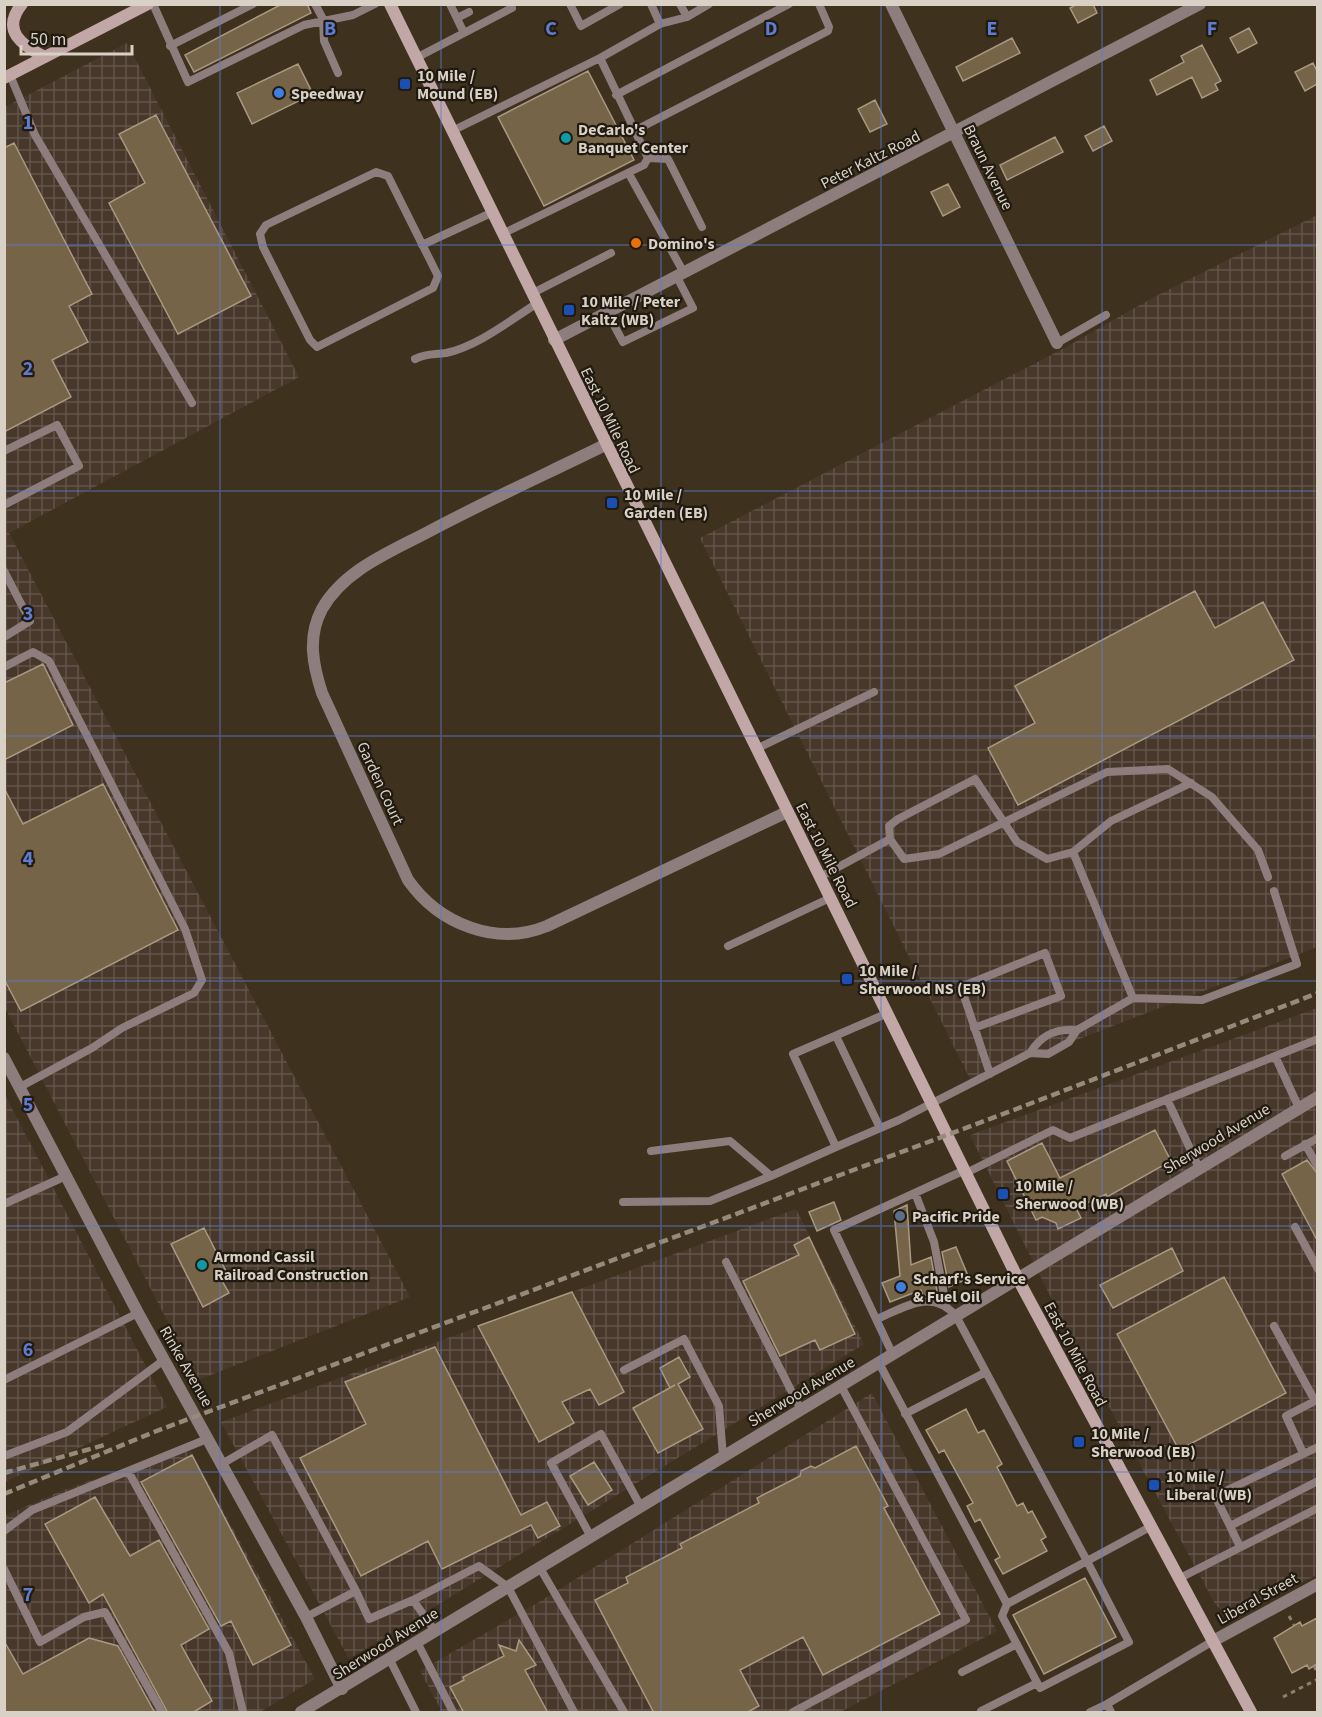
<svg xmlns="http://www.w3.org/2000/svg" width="1322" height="1717" font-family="'Source Sans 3',sans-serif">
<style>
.industrial{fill:url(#industrial-grid)}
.building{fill:#756448;stroke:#a89982;stroke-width:1.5}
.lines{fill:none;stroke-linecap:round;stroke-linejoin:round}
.path{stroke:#8b8070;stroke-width:3;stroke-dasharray:4.5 4.5;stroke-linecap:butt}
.service{stroke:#8e7d7d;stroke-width:8}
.minor{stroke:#8e7d7d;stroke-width:12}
.tertiary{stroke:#8e7d7d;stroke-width:12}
.secondary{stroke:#c1a7a6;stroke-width:12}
.rail{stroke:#958a7b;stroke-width:4.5;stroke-dasharray:9 4.5;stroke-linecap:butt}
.grid{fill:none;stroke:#5f7cd1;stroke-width:1.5;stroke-opacity:0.55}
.transit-dot{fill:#1a4fb4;stroke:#201a11;stroke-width:2}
.shop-dot{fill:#3f7fe0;stroke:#201a11;stroke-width:2}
.culture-dot{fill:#0f9aa8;stroke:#201a11;stroke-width:2}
.food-dot{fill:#e8710a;stroke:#201a11;stroke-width:2}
.service-dot{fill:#5c6f8a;stroke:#201a11;stroke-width:2}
.labels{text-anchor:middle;stroke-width:4.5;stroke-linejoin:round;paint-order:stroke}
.poi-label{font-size:16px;font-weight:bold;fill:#d9d1c5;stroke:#201a11;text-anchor:start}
.street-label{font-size:16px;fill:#d9d1c5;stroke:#201a11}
.grid-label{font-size:20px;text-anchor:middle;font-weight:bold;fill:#5f7cd1;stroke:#201a11;stroke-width:4.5;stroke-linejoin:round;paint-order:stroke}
</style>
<defs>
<pattern id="industrial-grid" width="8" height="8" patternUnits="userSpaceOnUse" patternTransform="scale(1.5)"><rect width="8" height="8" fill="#47382b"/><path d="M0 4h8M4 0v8" fill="none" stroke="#615448"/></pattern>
</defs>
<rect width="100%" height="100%" fill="#3e311d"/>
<path class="industrial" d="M127,43L299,377L9,533L410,1297L198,1380L5,1008V107Z
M1317,215V947L971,1081L700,538L1068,346L1154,297Z
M1317,1008V1575L1232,1616L1224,1614L1215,1604L1057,1310L970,1135Z
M4,1093L167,1407L5,1482H4Z
M796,1209L864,1344L349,1659L221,1422Z
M872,1393L997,1631L840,1712H442L420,1671L539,1602Z
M188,1446L315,1679L260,1712H5L4,1516L61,1491Z"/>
<path class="building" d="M282,4H307L311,13L194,72L185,55Z
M1077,4H1093L1097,13L1078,23L1070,8Z
M1249,28L1257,43L1238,53L1230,38Z
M1012,38L1020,53L963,81L956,67Z
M1202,45L1221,81L1215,84L1218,90L1202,98L1192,77L1157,95L1150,80L1184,62L1181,56Z
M1313,63L1317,71V84L1305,91L1295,72Z
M298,64L313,94L252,124L237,93Z
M588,71L634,160L544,206L498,117Z
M875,100L887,124L870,132L858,109Z
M156,115L251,296L178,334L109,203L145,183L119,134Z
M1104,126L1112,141L1093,151L1085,136Z
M1055,137L1063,152L1007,180L1000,165Z
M14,143L92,294L69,306L88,342L52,360L71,397L4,432V148Z
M948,184L960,207L943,216L931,192Z
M1195,591L1215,628L1263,602L1294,660L1018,805L988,748L1035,723L1015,686Z
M43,664L73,725L4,760V683Z
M103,784L178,930L21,1011L4,979V788L23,824Z
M1155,1130L1171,1161L1107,1197L1106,1194L1076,1208L1081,1218L1058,1229L1056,1223L1042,1217L1036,1220L1007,1161L1042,1143L1060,1178Z
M1307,1160L1317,1173V1240L1282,1174Z
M834,1202L841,1220L817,1231L809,1212Z
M907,1205L911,1265L931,1257L937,1291L923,1296L921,1290L890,1302L882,1283L900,1276L894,1211Z
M204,1228L228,1275L221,1279L229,1293L203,1307L171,1244Z
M809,1237L855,1334L820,1350L815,1340L780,1356L743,1281L799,1255L794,1245Z
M956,1247L969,1278L949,1287L942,1252Z
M1172,1248L1183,1271L1113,1308L1100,1285Z
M1224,1277L1286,1393L1179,1450L1117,1334Z
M572,1292L624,1392L599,1405L590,1389L562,1402L574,1423L539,1442L478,1326Z
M435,1347L521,1515L547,1502L560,1526L538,1538L531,1525L442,1569L428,1541L361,1576L300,1458L366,1424L345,1382Z
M679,1357L690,1377L678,1384L703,1429L658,1453L633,1408L675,1385L670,1388L660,1368Z
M966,1409L978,1433L984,1430L1002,1464L997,1467L1017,1506L1023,1503L1028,1513L1032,1511L1046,1537L1041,1540L1047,1551L1003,1574L995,1560L1000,1557L980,1519L975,1522L967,1506L973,1503L944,1450L939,1453L926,1430Z
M856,1446L888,1506L884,1508L940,1614L823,1675L803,1637L740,1670L759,1706L746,1713H654L595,1600L628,1583L626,1577L682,1548L680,1544L759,1503L757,1498L800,1476L801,1471L811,1466L815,1468Z
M192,1455L291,1645L253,1665L231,1621L221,1626L141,1482Z
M594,1462L612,1490L588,1505L570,1476Z
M95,1497L130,1556L159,1540L209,1629L181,1645L212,1701L192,1713H168L103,1594L89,1603L45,1524Z
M1085,1578L1116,1637L1044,1674L1013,1615Z
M1317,1618V1664L1309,1669L1307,1665L1292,1673L1274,1638L1300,1622L1302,1626Z
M89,1638L118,1646L155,1713H4V1641L23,1674Z
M519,1640L536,1665L525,1670L548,1713H464L450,1687L464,1680L463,1677L504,1656L499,1645L516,1651Z"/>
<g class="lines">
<path class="path" d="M1289,1616L1294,1625
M1314,1666L1318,1673
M1283,1697L1318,1679"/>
<path class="service" d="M153,4L188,82L304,25L353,15L375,4
M315,4L323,19L324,41L338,73
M450,4L464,33
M570,4L581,26L620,4
M651,4L660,24
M680,4L687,17
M457,18L469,12
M170,46L253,4
M416,58L512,8L510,4
M10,75L35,135L192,403
M616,95L789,4
M452,131L600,58
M634,131L828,31L829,27L819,4
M648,158L668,159L702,227
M376,172L388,176L438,276L433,288L317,347L310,340L263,247L260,234L266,225Z
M629,174L684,273
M502,234L644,165L648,158L600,58L660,24L687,17L709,4
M422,245L491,213
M531,294L611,253
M607,312L623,342L693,308L677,277
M1057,343L1106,315
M415,359C428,353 433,355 446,353C478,346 509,321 536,304
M4,451L57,425L79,466L4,505
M4,571L30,621L4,637
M4,667L33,652L49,661L185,929L202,980L194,993L122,1028L92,1048L20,1087
M756,749L874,692
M890,839L904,859L939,854L1107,772L1168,769L1212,797L1258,850L1268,877
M1073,852L1111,821L1191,783
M820,877L890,839L889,826L898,819L975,779L1017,842L1047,859L1073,852L1133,998L1077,1030L1069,1042L1048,1054L1030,1053L899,1120L836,1147L793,1054L888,1013
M728,946L830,898
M1133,998L1202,1000L1297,964L1274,891
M974,1028L1061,996L1045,953L961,987L990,1074
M836,1036L880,1128
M1030,1053C1041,1035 1056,1028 1077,1030
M1275,1056L1299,1108
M1167,1099L1199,1168
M1305,1144L1318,1167
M651,1151L730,1141L771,1176L836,1147
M1285,1156L1318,1138
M966,1173L1053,1130L1070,1138L1318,1039
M915,1193L934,1242L946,1305
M623,1202L710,1201L771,1176
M4,1204L66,1176
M1295,1227L1318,1269
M726,1262L801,1410
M877,1319C905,1307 932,1288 956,1316L1087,1561L1150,1527
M1274,1326L1315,1401L1286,1416L1303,1453
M893,1355L834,1230L965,1170
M879,1363L1007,1604L1087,1561L1129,1642L1040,1688L1002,1616L1007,1604
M624,1370L684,1339L719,1406L723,1457
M4,1380L138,1313
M905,1414L986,1372
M4,1456L67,1432L164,1360
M220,1465L272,1435L356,1591L306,1617
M128,1471L229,1653L243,1712
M1230,1526L1215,1496L1318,1447
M4,1531L32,1510L207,1439
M591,1537L551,1463L601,1434L641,1507
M1240,1547L1230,1526L1318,1481
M540,1568L624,1712
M4,1569L40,1642L84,1617L105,1612L162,1712
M1178,1579L1318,1508
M356,1591L369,1619L413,1600L435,1631
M413,1600L479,1566L508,1587L574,1712
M417,1642L453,1712
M389,1658L416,1712
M962,1672L1017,1644
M981,1711L1037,1683
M793,1712L966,1620L841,1386
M1090,1712L1107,1704
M1111,1712L1107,1704L1213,1641"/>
<path class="minor" d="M891,4L1057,343
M554,340L1200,4
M605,445C546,474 486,501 428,532C390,552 344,570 322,609C307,637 313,665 322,693L408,880C439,924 496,947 547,926L787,812
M4,1058L138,1313L306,1617L342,1689
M1213,1641L1318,1584"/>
<path class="tertiary" d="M301,1712L1318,1097"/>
<path class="secondary" d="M22,4C0,31 23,46 45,57
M390,4L1018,1279L1251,1712
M4,78L148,4"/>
<path class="rail" d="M4,1473L108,1444
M4,1494L154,1432L1011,1111L1318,993"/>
</g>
<path class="grid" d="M220,4V1712M441,4V1712M661,4V1712M881,4V1712M1102,4V1712M4,245H1318M4,491H1318M4,736H1318M4,981H1318M4,1226H1318M4,1472H1318"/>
<g class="transit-dot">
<rect x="399" y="78" width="12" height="12" rx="3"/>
<rect x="563" y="304" width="12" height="12" rx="3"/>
<rect x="606" y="497" width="12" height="12" rx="3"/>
<rect x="841" y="973" width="12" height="12" rx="3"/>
<rect x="997" y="1188" width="12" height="12" rx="3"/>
<rect x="1073" y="1436" width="12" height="12" rx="3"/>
<rect x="1148" y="1479" width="12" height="12" rx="3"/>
</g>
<g class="shop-dot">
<circle cx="279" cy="93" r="6"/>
<circle cx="901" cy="1287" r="6"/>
</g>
<g class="culture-dot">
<circle cx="566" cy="138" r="6"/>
<circle cx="202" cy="1265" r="6"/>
</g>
<circle class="food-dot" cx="636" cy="243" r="6"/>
<circle class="service-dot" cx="900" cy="1216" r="6"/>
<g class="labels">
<g class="poi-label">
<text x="417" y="81">10 Mile /<tspan x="417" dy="18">Mound (EB)</tspan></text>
<text x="291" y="99">Speedway</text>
<text x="578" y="135">DeCarlo's<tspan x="578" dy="18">Banquet Center</tspan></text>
<text x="648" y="249">Domino's</text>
<text x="581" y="307">10 Mile / Peter<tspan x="581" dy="18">Kaltz (WB)</tspan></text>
<text x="624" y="500">10 Mile /<tspan x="624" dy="18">Garden (EB)</tspan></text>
<text x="859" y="976">10 Mile /<tspan x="859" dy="18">Sherwood NS (EB)</tspan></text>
<text x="1015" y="1191">10 Mile /<tspan x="1015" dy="18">Sherwood (WB)</tspan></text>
<text x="912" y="1222">Pacific Pride</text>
<text x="214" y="1262">Armond Cassil<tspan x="214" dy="18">Railroad Construction</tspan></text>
<text x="913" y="1284">Scharf's Service<tspan x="913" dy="18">&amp; Fuel Oil</tspan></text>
<text x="1091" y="1439">10 Mile /<tspan x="1091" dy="18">Sherwood (EB)</tspan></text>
<text x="1166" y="1482">10 Mile /<tspan x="1166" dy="18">Liberal (WB)</tspan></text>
</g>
<g class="street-label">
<text transform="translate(870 159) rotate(-27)" y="6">Peter Kaltz Road</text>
<text transform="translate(989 167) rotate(64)" y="6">Braun Avenue</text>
<text transform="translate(611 420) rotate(64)" y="6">East 10 Mile Road</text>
<text transform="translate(381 783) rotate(65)" y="6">Garden Court</text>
<text transform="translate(827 855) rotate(63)" y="6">East 10 Mile Road</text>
<text transform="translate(1216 1138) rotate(-31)" y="6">Sherwood Avenue</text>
<text transform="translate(1076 1354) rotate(62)" y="6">East 10 Mile Road</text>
<text transform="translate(187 1366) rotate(60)" y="6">Rinke Avenue</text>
<text transform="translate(801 1391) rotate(-31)" y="6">Sherwood Avenue</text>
<text transform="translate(1257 1598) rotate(-29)" y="6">Liberal Street</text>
<text transform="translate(385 1643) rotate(-32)" y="6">Sherwood Avenue</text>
</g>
</g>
<g class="grid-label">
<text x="330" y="35">B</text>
<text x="551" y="35">C</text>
<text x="771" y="35">D</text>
<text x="992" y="35">E</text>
<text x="1212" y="35">F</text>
<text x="28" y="129">1</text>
<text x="28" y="375">2</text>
<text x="28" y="620">3</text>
<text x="28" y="865">4</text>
<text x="28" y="1111">5</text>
<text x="28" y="1356">6</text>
<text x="28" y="1601">7</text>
</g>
<rect width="1322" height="1717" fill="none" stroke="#d9d1c5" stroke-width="12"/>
<path d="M21 45v9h111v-9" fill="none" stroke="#d9d1c5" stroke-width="3"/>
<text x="30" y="45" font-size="18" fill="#d9d1c5" stroke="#201a11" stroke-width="4.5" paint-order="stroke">50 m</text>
</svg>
